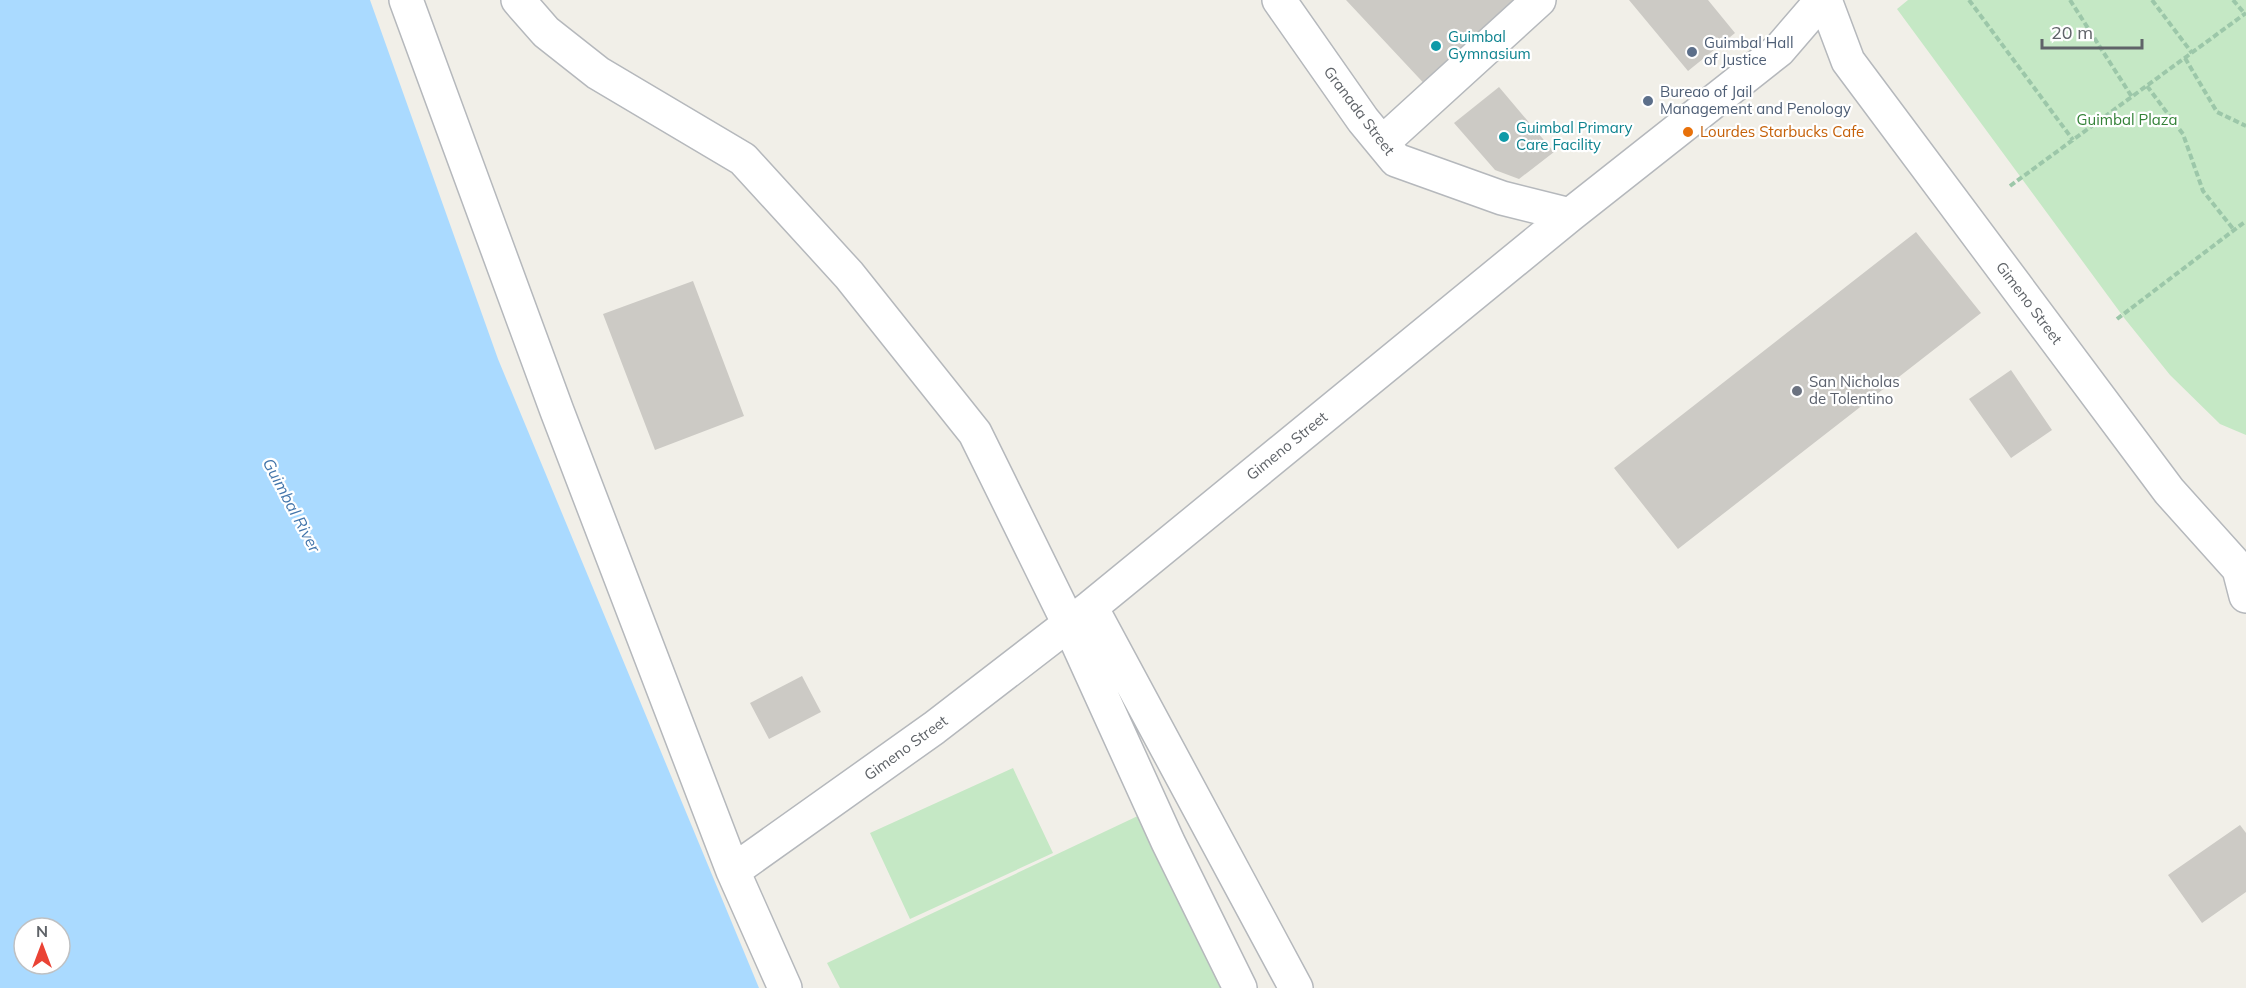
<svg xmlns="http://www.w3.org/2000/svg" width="2246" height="988" font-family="Mulish,sans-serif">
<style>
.green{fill:#c5e8c5}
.water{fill:#aadaff;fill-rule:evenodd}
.building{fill:#cccac5}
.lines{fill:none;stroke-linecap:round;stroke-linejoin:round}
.minor-casing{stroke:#b5b8bc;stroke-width:36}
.path{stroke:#9cc7a9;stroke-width:4;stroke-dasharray:6 3;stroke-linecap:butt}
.minor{stroke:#fff;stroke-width:33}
.culture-dot{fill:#0f9aa8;stroke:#fff;stroke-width:2}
.service-dot{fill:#5c6f8a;stroke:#fff;stroke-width:2}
.food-dot{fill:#e8710a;stroke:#fff;stroke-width:2}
.worship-dot{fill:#6b7280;stroke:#fff;stroke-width:2}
.labels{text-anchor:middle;stroke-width:4.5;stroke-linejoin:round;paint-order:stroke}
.culture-label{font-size:15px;fill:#0d838f;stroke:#fff;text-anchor:start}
.service-label{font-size:15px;fill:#4e5e75;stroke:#fff;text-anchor:start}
.street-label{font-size:15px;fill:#5f6368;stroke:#fff}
.park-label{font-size:15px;fill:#348238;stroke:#fff}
.food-label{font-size:15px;fill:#c56008;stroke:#fff;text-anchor:start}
.worship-label{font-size:15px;fill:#5b616d;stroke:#fff;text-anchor:start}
.water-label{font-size:16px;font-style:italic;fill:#4174aa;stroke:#fff}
</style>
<rect width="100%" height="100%" fill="#f1efe8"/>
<path class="green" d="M1908,0H2246V435L2220,424L2170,375L2125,319L1897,9Z
M1013,768L1053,853L910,919L870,833Z
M1142,814L1225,988H840L827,963Z"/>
<path class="water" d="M0,0H370L498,359L759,988H0ZM24,928H60V964H24Z"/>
<path class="building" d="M1346,0H1533L1432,92Z
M1629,0H1708L1735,33L1688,71Z
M1499,87L1554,152L1519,179L1495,170L1454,123Z
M1916,232L1981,313L1678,549L1614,468Z
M693,281L744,416L655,450L603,314Z
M2011,370L2052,430L2011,458L1969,399Z
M802,676L821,712L769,739L750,703Z
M2240,825L2246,833V892L2202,923L2168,875Z"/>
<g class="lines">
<defs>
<path id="minor" d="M406,0L557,411L733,871L785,988
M518,0L546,32L598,73L743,159L849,275L975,433L1069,624L1168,842L1240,988
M1279,0L1363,120L1396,160L1502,198L1570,215
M1825,0L1848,61L2169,491L2239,569L2246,596
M1382,143L1539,0
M1091,607L1296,988
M733,871L934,728L1091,607L1570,215L1779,50L1822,0"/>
</defs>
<use href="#minor" class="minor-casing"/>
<path class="path" d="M1969,0L2073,140
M2070,0L2132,97
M2152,0L2192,53
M2233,0L2245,14
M2185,58L2217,112L2246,126
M2147,86L2183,134L2203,191L2234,230
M2010,186L2246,13
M2117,319L2246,221"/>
<use href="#minor" class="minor"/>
</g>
<g class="culture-dot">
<circle cx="1436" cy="46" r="6"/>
<circle cx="1504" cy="137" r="6"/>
</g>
<g class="service-dot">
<circle cx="1692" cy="52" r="6"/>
<circle cx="1648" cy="101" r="6"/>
</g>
<circle class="food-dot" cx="1688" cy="132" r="6"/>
<circle class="worship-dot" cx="1797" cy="391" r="6"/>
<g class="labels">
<g class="culture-label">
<text x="1448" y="42">Guimbal<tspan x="1448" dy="17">Gymnasium</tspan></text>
<text x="1516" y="133">Guimbal Primary<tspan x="1516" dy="17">Care Facility</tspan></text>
</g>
<g class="service-label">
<text x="1704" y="48">Guimbal Hall<tspan x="1704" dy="17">of Justice</tspan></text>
<text x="1660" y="97">Bureao of Jail<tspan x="1660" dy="17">Management and Penology</tspan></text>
</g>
<g class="street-label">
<text transform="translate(1359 111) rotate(53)" y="5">Granada Street</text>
<text transform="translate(2029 303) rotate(53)" y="5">Gimeno Street</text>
<text transform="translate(1287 446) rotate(-39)" y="5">Gimeno Street</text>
<text transform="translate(906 748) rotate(-36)" y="5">Gimeno Street</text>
</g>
<g class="park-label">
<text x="2127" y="125">Guimbal Plaza</text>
</g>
<g class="food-label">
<text x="1700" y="137">Lourdes Starbucks Cafe</text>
</g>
<g class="worship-label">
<text x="1809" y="387">San Nicholas<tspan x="1809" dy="17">de Tolentino</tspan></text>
</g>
<g class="water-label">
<text transform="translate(292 505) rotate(62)" y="6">Guimbal River</text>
</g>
</g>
<g transform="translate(42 946)"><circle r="28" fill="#ffffff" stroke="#bfc1c3" stroke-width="1.5"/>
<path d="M0-4.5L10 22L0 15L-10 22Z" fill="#ea4335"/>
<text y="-9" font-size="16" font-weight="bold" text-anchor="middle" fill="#5f6368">N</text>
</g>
<path d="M2042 39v9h100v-9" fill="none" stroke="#5f6368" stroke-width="3"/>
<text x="2051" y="39" font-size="18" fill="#5f6368" stroke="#ffffff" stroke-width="4.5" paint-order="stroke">20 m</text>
</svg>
